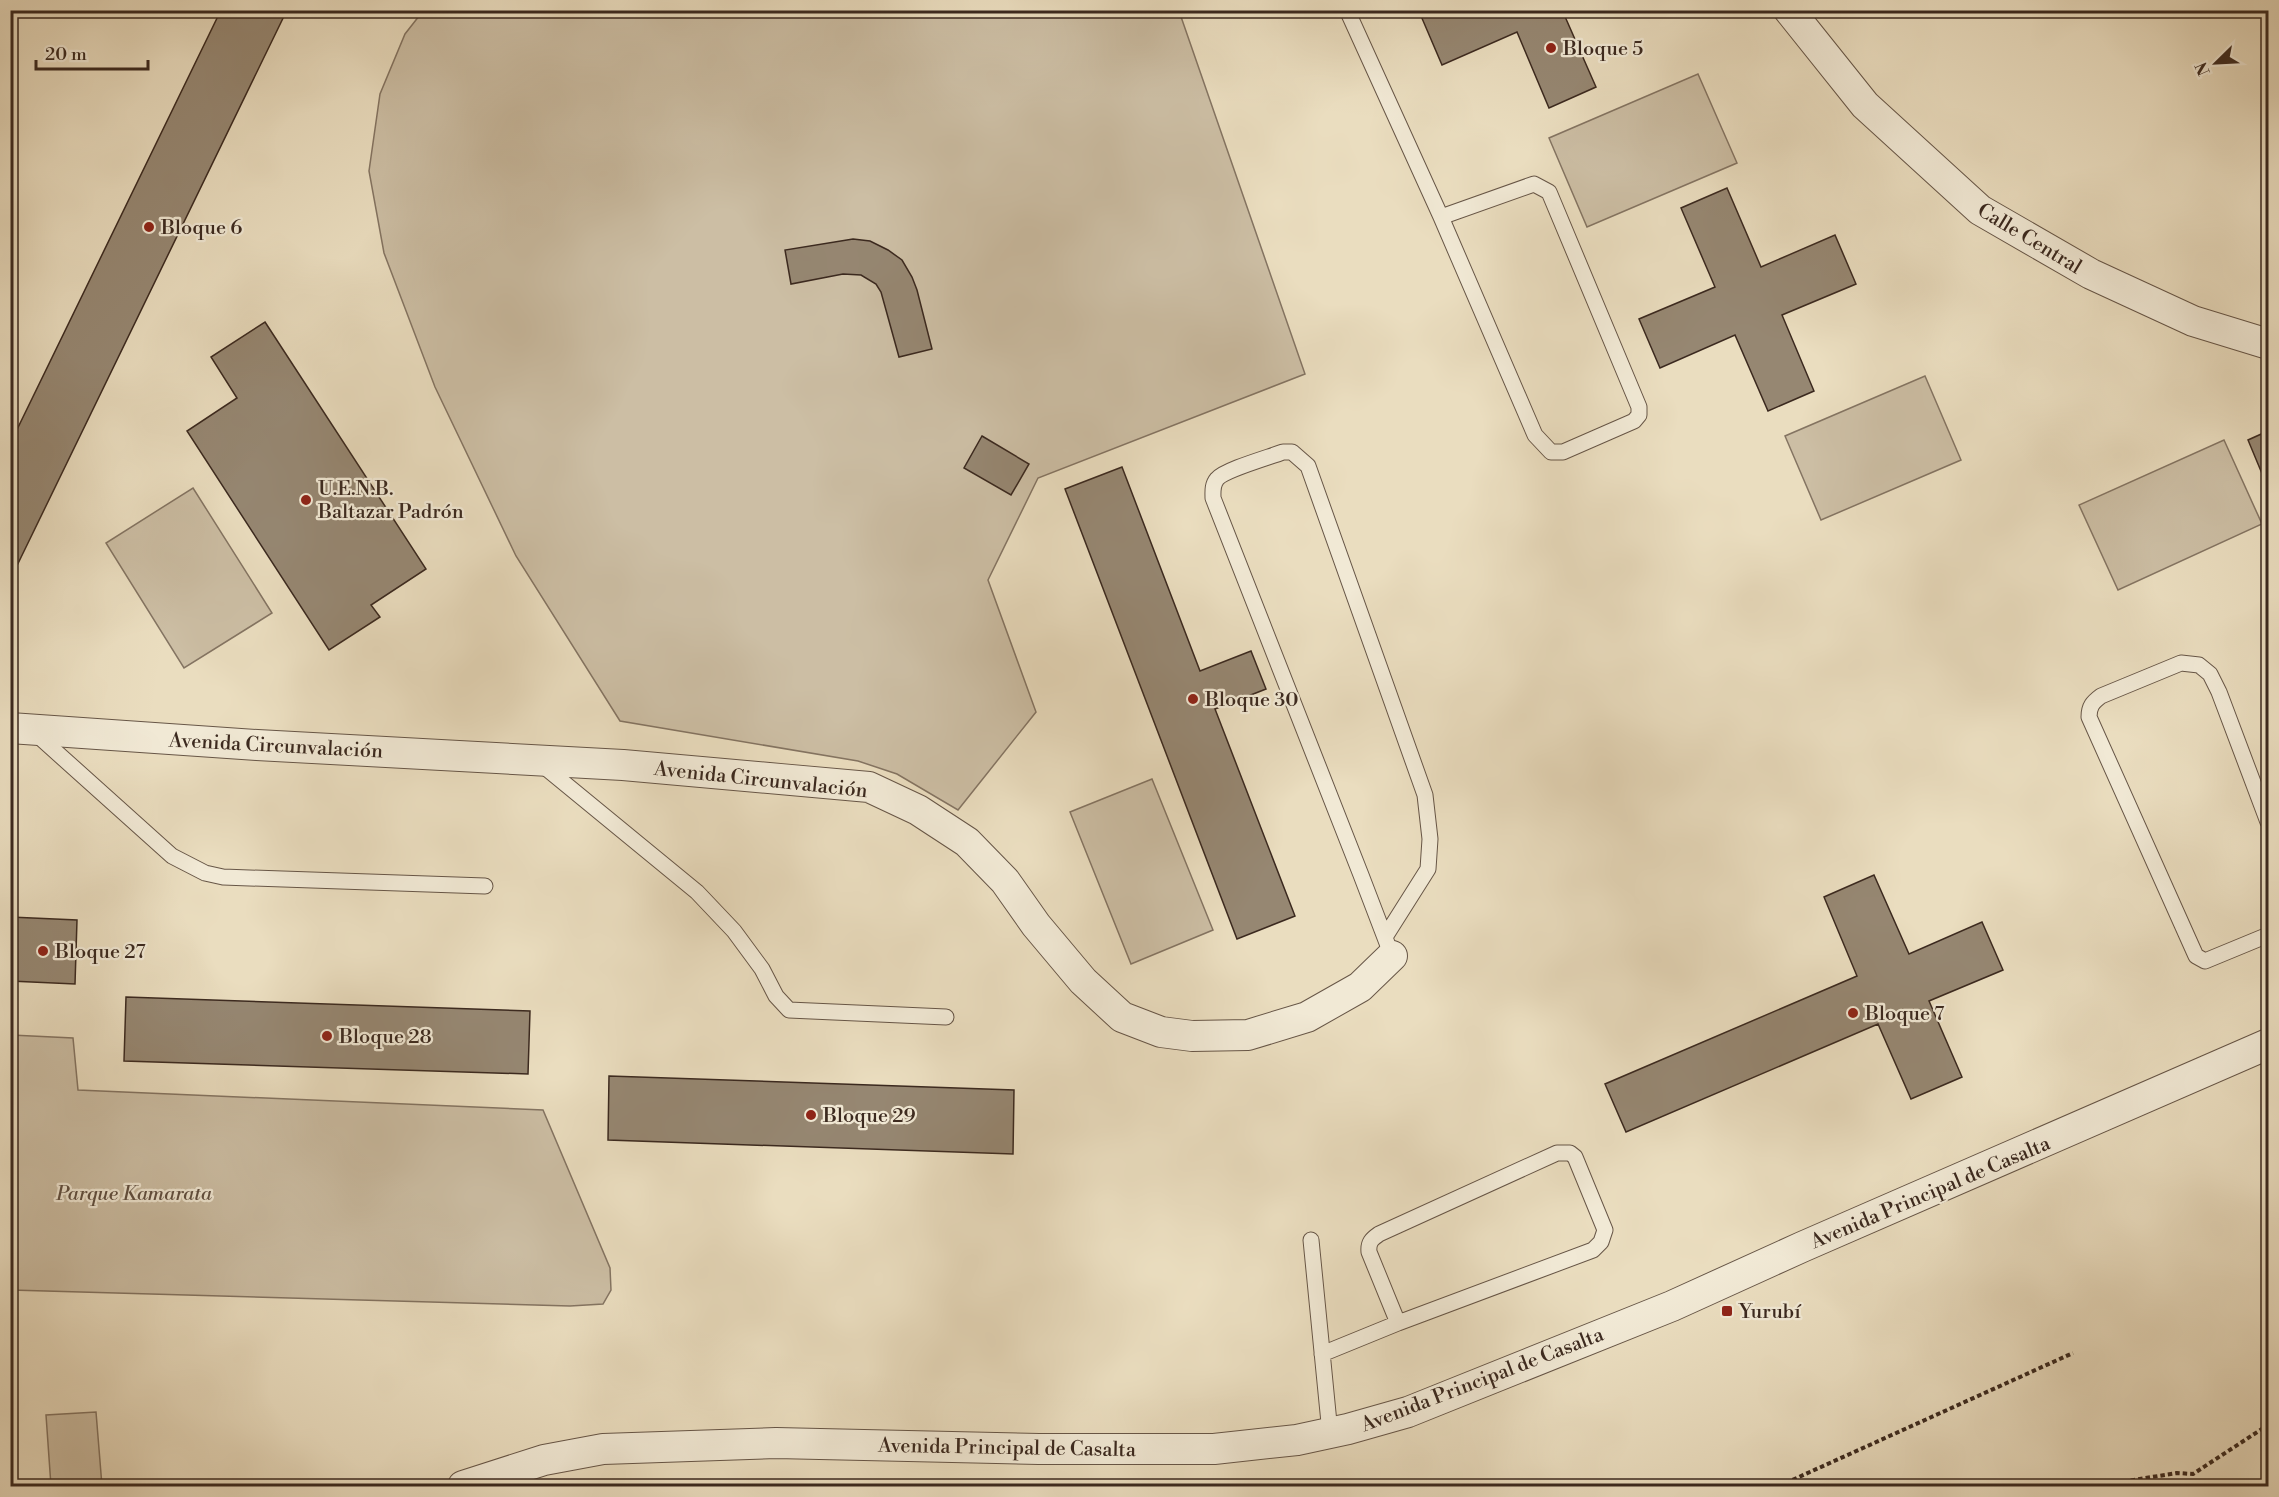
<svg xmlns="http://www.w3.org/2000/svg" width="2279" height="1497" font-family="'Libre Bodoni',serif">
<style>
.green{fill:#ccbea4;stroke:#847462;stroke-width:1.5}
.building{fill:#968772;stroke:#3b291f;stroke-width:1.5}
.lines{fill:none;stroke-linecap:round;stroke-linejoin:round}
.lane-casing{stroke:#675647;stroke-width:17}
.street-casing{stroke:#675647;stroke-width:32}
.path{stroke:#3b291f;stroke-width:4;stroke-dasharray:4.5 3;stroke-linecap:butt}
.lane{stroke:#f1e9d5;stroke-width:15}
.street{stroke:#f1e9d5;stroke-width:30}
.poi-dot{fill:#8f2418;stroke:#f1e9d5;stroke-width:2}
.labels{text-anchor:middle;stroke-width:4.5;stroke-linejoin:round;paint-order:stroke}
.poi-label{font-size:20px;fill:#3b291f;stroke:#f1e9d5;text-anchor:start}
.street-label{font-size:20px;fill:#3b291f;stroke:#f1e9d5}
.park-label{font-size:20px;font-style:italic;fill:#5f4e40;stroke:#f1e9d5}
</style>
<rect width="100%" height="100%" fill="#eaddbf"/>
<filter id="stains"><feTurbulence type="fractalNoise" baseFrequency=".00333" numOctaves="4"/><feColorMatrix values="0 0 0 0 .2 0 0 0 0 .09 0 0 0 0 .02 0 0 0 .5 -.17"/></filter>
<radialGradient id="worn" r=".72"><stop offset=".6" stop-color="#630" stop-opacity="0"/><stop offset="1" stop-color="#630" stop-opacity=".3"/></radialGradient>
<path class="green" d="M423,11H1179L1305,374L1038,478L988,580L1036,712L958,810L897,774L858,761L620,721L516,556L435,387L384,253L369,171L380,94L405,34Z
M1698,74L1737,163L1587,227L1549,138Z
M1925,376L1961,460L1821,520L1785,436Z
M2224,440L2262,524L2118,590L2079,505Z
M193,488L272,613L184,668L106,543Z
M1152,779L1213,930L1131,964L1070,812Z
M11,1035L73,1038L78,1090L543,1110L610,1268L611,1290L603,1304L570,1306L11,1290Z
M96,1412L102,1486H51L46,1415Z"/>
<path class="building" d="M221,10H287L10,580V444Z
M1434,10H1566L1563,12L1596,87L1549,108L1517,32L1442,65L1421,16Z
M1727,188L1761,267L1835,235L1856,284L1782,315L1814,391L1768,411L1735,335L1660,368L1639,319L1715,287L1681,208Z
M853,239L870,241L888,250L902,260L912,277L917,290L932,349L899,357L881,292L876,284L861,275L843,274L791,284L785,250Z
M265,322L426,569L371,605L380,617L329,650L187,431L237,398L211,357Z
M2268,431V488L2248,440Z
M982,436L1029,464L1011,495L964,468Z
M1122,467L1200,671L1251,651L1266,689L1215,709L1295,916L1237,939L1065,489Z
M1874,875L1909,954L1982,922L2003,970L1929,1001L1962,1077L1911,1099L1878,1024L1626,1132L1605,1084L1857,976L1824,897Z
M10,917L77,920L75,984L10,981Z
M126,997L530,1011L528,1074L124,1061Z
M609,1076L1014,1090L1013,1154L608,1140Z"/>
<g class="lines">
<defs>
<path id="lane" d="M1347,10L1441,217L1535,435L1551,452H1563L1634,421L1639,415V407L1549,192L1534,184L1441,217
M35,733L172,856L205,873L223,877L485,886
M541,764L697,892L734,931L762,969L776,996L789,1010L946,1017
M2268,822L2219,692L2210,674L2199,665L2181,663L2101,696C2093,702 2089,706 2089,717L2196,956L2205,961L2268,935
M1385,937L1428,869L1430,839L1425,795L1308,466L1292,452H1283C1270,457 1224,470 1217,479C1212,485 1213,492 1213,498L1361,875L1392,956
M1311,1240L1330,1433
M1322,1354L1398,1323L1593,1250L1601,1242L1605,1230L1575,1157L1570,1153H1557L1379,1234C1372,1239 1368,1242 1369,1252L1398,1323"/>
<path id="street" d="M1789,10L1865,105L1980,210L2091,274L2193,321L2268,344
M10,728L257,745L623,765L869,787L918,810L967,842L1005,881L1036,925L1083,981L1122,1017L1161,1032L1192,1036L1248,1035L1307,1017L1360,987L1392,956
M463,1486L544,1460L603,1449L776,1443L1039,1449H1214L1297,1440L1348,1429L1408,1412L1672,1306L1802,1247L2268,1044"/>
</defs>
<use href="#lane" class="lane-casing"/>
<use href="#street" class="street-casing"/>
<path class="path" d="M1779,1486L2073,1353
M2117,1486L2127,1481L2177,1473L2193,1474L2268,1425"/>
<use href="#lane" class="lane"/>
<use href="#street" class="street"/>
</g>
<g class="poi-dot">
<circle cx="1551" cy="48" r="6"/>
<circle cx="149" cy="227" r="6"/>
<circle cx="306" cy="500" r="6"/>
<circle cx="1193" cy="699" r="6"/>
<circle cx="43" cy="951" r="6"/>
<circle cx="1853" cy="1013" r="6"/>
<circle cx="327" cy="1036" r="6"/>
<circle cx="811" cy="1115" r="6"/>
<rect x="1721" y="1305" width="12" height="12" rx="3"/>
</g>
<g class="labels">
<g class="poi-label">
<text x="1563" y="55">Bloque 5</text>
<text x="161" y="234">Bloque 6</text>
<text x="318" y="495">U.E.N.B.<tspan x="318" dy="23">Baltazar Padrón</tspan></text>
<text x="1205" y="706">Bloque 30</text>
<text x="55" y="958">Bloque 27</text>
<text x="1865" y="1020">Bloque 7</text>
<text x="339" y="1043">Bloque 28</text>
<text x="823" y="1122">Bloque 29</text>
<text x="1739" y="1318">Yurubí</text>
</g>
<g class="street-label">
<text transform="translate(2030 238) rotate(31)" y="7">Calle Central</text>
<text transform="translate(276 745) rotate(3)" y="7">Avenida Circunvalación</text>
<text transform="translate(761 779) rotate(6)" y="7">Avenida Circunvalación</text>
<text transform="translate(1930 1192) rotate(-23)" y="7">Avenida Principal de Casalta</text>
<text transform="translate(1482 1379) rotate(-21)" y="7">Avenida Principal de Casalta</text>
<text transform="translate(1007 1447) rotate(1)" y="7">Avenida Principal de Casalta</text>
</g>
<g class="park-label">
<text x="134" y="1200">Parque Kamarata</text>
</g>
</g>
<rect width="2279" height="1497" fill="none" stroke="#eaddbf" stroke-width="36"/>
<rect x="12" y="12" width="2255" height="1473" fill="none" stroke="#3b291f" stroke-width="3"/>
<rect x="18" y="18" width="2243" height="1461" fill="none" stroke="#3b291f" stroke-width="1.5"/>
<g transform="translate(2216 63) rotate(246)" stroke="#f1e9d5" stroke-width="4.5" paint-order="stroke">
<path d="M0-4.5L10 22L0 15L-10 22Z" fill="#3b291f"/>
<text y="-9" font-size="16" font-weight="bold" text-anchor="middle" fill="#3b291f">N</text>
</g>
<path d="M36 60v9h112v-9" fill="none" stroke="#3b291f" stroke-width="3"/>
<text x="45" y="60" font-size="18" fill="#3b291f" stroke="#f1e9d5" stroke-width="4.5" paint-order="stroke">20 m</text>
<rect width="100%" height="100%" filter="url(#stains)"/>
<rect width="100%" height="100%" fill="url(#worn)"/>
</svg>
